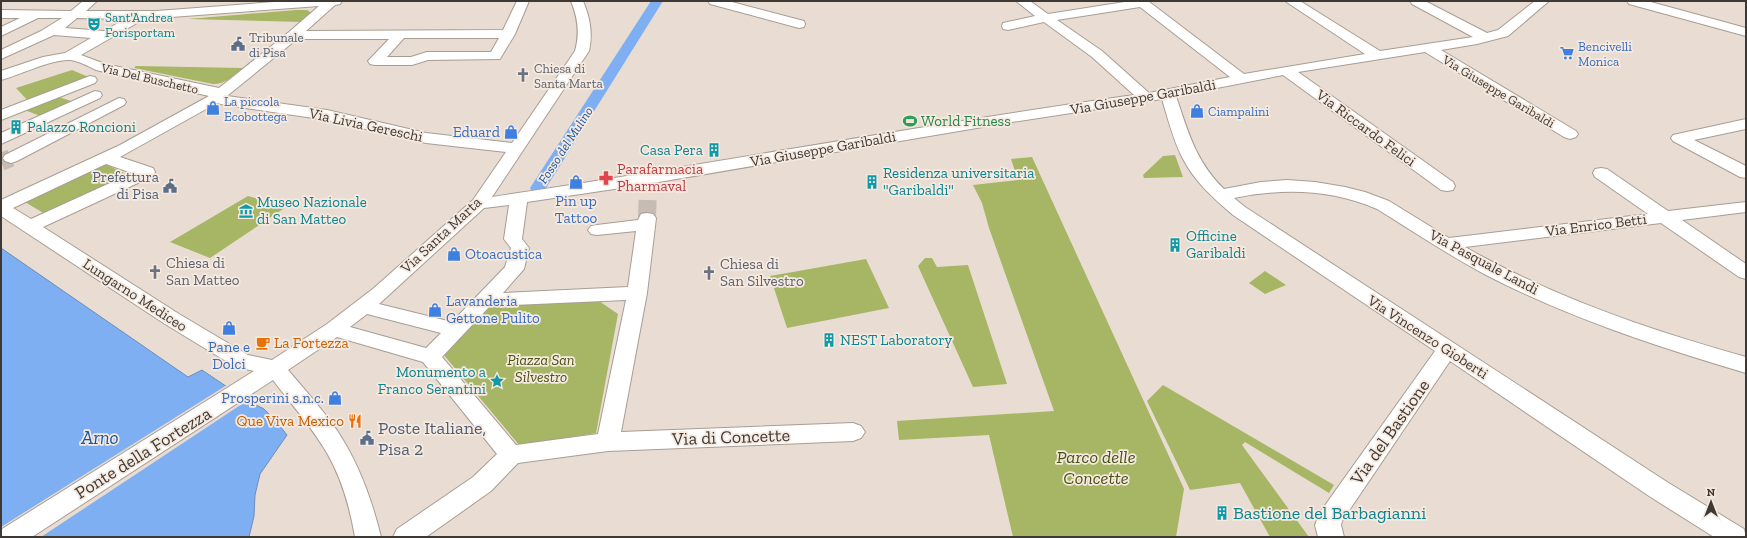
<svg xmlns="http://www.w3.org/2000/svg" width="1747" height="538" font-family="'Zilla Slab',serif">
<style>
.green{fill:#a6b664}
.water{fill:#7faff3;stroke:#6c8cba}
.pier{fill:#e9ddd3}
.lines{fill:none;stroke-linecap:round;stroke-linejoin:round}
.canal{fill:#7faff3;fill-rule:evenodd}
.minor-tunnel{stroke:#c7bcb3;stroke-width:18;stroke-dasharray:18 9;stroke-linecap:butt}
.minor-casing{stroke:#a89d93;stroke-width:2}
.minor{fill:#fff;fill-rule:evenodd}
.labels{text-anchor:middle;stroke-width:3.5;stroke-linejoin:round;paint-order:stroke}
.far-culture-label{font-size:13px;fill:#0d838f;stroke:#f6eae0;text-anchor:start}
.far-service-label{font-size:13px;fill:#4e5e75;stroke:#f6eae0;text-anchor:start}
.far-shop-label{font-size:13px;fill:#366cbe;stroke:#f6eae0;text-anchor:start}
.far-worship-label{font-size:13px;fill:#5b616d;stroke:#f6eae0;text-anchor:start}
.far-street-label{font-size:13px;fill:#3e3935;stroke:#f6eae0}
.far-water-label{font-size:13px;font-style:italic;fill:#1754a3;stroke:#f6eae0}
.street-label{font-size:15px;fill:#3e3935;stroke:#f6eae0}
.leisure-label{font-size:15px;fill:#27864d;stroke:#f6eae0;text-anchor:start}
.culture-label{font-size:15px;fill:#0d838f;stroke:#f6eae0;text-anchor:start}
.shop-label{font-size:15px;fill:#366cbe;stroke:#f6eae0;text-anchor:end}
.health-label{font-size:15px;fill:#be3a42;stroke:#f6eae0;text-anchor:start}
.service-label{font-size:15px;fill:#4e5e75;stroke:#f6eae0;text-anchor:end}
.worship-label{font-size:15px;fill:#5b616d;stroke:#f6eae0;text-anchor:start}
.food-label{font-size:15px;fill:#c56008;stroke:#f6eae0;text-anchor:start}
.park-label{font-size:15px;font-style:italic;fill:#485213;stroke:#f6eae0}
.near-service-label{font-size:18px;fill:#4e5e75;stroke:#f6eae0;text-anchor:start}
.near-street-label{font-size:18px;fill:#3e3935;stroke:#f6eae0}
.near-park-label{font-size:18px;font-style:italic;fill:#485213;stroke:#f6eae0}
.near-culture-label{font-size:18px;fill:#0d838f;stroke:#f6eae0;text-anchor:start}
.near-water-label{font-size:19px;font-style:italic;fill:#1754a3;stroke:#f6eae0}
</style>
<rect width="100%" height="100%" fill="#e9ddd3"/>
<path class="green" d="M296,10H307L313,14L303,22L188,19Z
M136,66L243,68C233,76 226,84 213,84L134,68Z
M72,70L91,78L29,102L16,88Z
M56,96L74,102L43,117L22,109Z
M1175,155L1183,177L1144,178L1143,175L1163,156Z
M1032,157L1184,489L1176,537H1013L989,435L899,440L897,421L1054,411L989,228L982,203L973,185L1018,180L1011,159Z
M105,164L124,173L120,179L45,214L25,202Z
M248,196L286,207L210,258L170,242Z
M925,258H932L937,267L968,265L1007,384L973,387L918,266Z
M866,259L889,308L787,328L770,276Z
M1265,271L1286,285L1265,294L1249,283Z
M599,301L618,314L596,433L520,446L443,354L487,306Z
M1163,385L1334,485L1329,493L1245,442L1242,445L1309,537H1270L1240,483L1190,490L1147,401Z"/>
<path class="water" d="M1,248L188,377L202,370L248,401L264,409L276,421L287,435L260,474L255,495L254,516L249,537H1Z"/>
<path class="pier" d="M227,385L248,400L41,537H1V527Z"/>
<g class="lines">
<path class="canal" d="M651,1H663L546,188L544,192L538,193L532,192L530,188Z"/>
<path class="minor-tunnel" d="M1,162L11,158
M647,218L648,187"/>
<defs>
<path id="minor" d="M83,1H97L86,11H157L288,1H342L340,4L335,5L306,31L503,30L517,1H529L515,34L500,59L428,60L412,65H375L370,64L368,61L389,39H297L227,96L327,110L426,133L512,143L575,51C580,33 578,18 571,1H583C590,18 593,33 589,51L492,197C707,165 920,125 1134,95L1092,57L1044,22L1008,30L1003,29L1002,26L1003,23L1035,16L1016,1H1030L1048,14L1131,1H1148L1244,74L1365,54L1285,1H1300L1380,51L1473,37L1412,4L1410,1H1425L1487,33L1498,30L1535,1H1549L1508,36L1477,44L1441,50L1576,131L1578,134L1576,137L1570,139L1564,137L1425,52L1298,72L1453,182L1455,186L1453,190L1447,191L1441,190L1283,75L1176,96C1188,132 1196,162 1224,189L1261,182L1287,180L1315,182L1345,187L1365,192L1389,201L1449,238L1648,214L1595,177L1593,173L1595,169L1601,168L1607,169L1668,211L1746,202V212L1682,220L1746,264V279L1739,277L1661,223L1465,247C1553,297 1649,330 1746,357V373C1658,347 1570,318 1488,276C1450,256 1414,232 1377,209C1331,189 1282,188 1234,198L1245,207L1667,482L1744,529L1746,537H1714L1649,496L1450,361L1342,521L1341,525L1344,537H1318L1315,525L1321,511L1435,351L1233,215C1213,198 1194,181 1182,157C1173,139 1168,119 1162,99L1012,122L641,185L527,202L522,239L529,248L524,269L503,293L628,287L636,231L597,235L591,234L588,230L591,226L597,225L638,220L641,214L647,213L653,214L656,218L647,293L621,432L853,423L861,426L865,432L861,438L853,441L608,451L518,463L491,491L426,537H393L397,529L473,477L497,454L423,362L337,337L288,370C305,390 323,410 338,432C359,464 372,500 381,537H355C350,508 342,479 327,453C312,427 291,404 273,380L32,537H1L2,529L254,371L234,366L165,324L1,216V200L120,145L209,96L96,70C88,66 79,61 70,60C51,59 20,75 1,80V71L43,57L65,53L91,38L54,35L1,59V50L41,31L62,18H38L1,36V27L20,18H1V10L71,11ZM319,6L289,32L219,88L105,64L81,55L144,19ZM1140,7L1230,77L1149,93L1102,51L1057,20ZM77,18L125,19L104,31L65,28ZM404,38H499L491,52H427L411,57H387ZM217,103L225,105L327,120L426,143L506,152L473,200L374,288L327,324L272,360L248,355L179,314L43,227L153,176L155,172L153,168L120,157ZM106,164L132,173L31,219L13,208ZM509,205L504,239L511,248L505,267L452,322L379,304L484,208ZM626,300L598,434L516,445L442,357L490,306ZM367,314L441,333L426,348L350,327Z
M708,1H728L804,21L805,24L804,27L799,28L710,4Z
M1627,1H1647L1746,28V36L1629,4Z
M90,76L95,77L97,80L95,83L1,120V110Z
M95,91L100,92L102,95L100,98L1,144V133Z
M119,98L124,99L126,102L124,105L17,161L11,163L5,161L3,158L5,155Z
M1746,119V129L1694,140L1746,166V178L1740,177L1673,141L1671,138L1673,135Z"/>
</defs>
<use href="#minor" class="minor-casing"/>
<use href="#minor" class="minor"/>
</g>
<defs>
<symbol id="theatre-bare" viewBox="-9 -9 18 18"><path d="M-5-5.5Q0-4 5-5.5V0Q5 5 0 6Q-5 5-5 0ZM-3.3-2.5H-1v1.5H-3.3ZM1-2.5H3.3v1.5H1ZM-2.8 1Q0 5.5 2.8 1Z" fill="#0f9aa8" stroke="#f6eae0" stroke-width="2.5" paint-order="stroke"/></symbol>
<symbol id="civic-bare" viewBox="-9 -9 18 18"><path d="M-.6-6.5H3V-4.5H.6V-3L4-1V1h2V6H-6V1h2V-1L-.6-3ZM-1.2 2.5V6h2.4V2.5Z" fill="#5c6f8a" stroke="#f6eae0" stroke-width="2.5" paint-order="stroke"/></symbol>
<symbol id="supermarket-bare" viewBox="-9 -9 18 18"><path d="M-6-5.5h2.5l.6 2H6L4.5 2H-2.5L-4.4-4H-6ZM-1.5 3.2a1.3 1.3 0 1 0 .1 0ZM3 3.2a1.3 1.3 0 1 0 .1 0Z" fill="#3f7fe0" stroke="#f6eae0" stroke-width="2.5" paint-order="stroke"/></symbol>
<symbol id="church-bare" viewBox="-9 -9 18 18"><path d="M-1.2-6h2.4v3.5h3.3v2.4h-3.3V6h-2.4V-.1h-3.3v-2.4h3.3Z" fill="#6b7280" stroke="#f6eae0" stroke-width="2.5" paint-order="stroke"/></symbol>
<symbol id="shop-bare" viewBox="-9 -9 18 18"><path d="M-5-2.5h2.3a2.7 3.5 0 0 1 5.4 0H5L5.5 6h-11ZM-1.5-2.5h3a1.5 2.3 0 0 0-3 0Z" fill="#3f7fe0" stroke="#f6eae0" stroke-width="2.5" paint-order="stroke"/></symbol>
<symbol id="stadium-bare" viewBox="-9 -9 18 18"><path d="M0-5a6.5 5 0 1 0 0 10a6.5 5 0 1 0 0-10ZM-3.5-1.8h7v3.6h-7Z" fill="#2e9e5b" stroke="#f6eae0" stroke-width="2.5" paint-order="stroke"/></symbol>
<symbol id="building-bare" viewBox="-9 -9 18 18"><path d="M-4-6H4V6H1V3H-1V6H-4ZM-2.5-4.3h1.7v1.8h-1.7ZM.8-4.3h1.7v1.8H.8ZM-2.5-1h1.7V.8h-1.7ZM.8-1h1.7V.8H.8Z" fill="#0f9aa8" stroke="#f6eae0" stroke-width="2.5" paint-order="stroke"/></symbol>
<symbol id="pharmacy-bare" viewBox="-9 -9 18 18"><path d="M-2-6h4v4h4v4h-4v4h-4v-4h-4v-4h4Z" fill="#e0444e" stroke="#f6eae0" stroke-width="2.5" paint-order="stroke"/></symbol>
<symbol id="museum-bare" viewBox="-9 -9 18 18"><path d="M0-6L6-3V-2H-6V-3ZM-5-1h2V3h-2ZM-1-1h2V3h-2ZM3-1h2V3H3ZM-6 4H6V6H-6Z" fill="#0f9aa8" stroke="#f6eae0" stroke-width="2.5" paint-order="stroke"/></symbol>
<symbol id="cafe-bare" viewBox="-9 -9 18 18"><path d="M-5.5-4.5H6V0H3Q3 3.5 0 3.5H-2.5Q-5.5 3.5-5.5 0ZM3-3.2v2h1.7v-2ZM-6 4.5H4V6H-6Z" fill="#e8710a" stroke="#f6eae0" stroke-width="2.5" paint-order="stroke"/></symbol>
<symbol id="sight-bare" viewBox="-9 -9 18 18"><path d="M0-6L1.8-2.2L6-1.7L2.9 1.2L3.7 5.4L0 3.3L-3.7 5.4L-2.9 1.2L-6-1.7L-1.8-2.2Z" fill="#0f9aa8" stroke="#f6eae0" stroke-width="2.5" paint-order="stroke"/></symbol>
<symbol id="restaurant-bare" viewBox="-9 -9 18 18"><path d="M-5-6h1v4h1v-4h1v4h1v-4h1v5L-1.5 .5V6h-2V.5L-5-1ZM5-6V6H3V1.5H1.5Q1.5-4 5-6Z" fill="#e8710a" stroke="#f6eae0" stroke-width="2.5" paint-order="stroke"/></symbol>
</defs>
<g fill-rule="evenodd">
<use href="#theatre-bare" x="84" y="14" width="20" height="20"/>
<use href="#civic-bare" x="228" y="34" width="20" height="20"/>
<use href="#supermarket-bare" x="1557" y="43" width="20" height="20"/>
<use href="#church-bare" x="513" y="65" width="20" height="20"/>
<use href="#shop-bare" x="203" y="98" width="20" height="20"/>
<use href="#shop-bare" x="1187" y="101" width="20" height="20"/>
<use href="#stadium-bare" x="900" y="111" width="20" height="20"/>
<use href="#building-bare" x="6" y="117" width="20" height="20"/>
<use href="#shop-bare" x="501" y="122" width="20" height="20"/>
<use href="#building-bare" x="704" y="140" width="20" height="20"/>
<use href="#pharmacy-bare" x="596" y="168" width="20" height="20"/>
<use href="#shop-bare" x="566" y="172" width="20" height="20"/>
<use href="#building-bare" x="862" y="172" width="20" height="20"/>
<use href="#civic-bare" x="160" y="176" width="20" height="20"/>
<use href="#museum-bare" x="236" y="201" width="20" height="20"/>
<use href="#building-bare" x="1165" y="235" width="20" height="20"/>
<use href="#shop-bare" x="444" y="244" width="20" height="20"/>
<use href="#church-bare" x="145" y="262" width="20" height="20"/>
<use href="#church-bare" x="699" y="263" width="20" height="20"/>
<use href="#shop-bare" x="425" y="300" width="20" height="20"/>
<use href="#shop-bare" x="219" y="318" width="20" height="20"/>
<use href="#building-bare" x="819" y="330" width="20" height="20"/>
<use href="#cafe-bare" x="253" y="333" width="20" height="20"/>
<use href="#sight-bare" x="487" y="371" width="20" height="20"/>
<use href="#shop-bare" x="325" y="388" width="20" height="20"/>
<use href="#restaurant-bare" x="345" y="411" width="20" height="20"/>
<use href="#civic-bare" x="357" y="428" width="20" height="20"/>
<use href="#building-bare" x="1212" y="503" width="20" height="20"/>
</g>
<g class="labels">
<g class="far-culture-label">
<text x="105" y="22">Sant'Andrea<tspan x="105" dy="15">Forisportam</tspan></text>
</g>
<g class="far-service-label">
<text x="249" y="42">Tribunale<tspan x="249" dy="15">di Pisa</tspan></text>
</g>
<g class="far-shop-label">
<text x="1578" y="51">Bencivelli<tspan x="1578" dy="15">Monica</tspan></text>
<text x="224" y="106">La piccola<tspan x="224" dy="15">Ecobottega</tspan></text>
<text x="1208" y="116">Ciampalini</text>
</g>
<g class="far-worship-label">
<text x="534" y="73">Chiesa di<tspan x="534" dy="15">Santa Marta</tspan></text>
</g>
<g class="far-street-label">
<text transform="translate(150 78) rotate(13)" y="5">Via Del Buschetto</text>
<text transform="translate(1499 91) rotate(31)" y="5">Via Giuseppe Garibaldi</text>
</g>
<g class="far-water-label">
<text transform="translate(565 145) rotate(-57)" y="5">Fosso del Mulino</text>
</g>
<g class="street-label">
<text transform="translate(1143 97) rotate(-10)" y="5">Via Giuseppe Garibaldi</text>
<text transform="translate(366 125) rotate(12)" y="5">Via Livia Gereschi</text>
<text transform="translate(1366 128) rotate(36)" y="5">Via Riccardo Felici</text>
<text transform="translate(823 149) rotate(-10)" y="5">Via Giuseppe Garibaldi</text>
<text transform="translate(1596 225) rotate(-7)" y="5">Via Enrico Betti</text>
<text transform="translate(441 235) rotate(-43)" y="5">Via Santa Marta</text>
<text transform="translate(1484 262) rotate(28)" y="5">Via Pasquale Landi</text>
<text transform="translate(135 295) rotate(33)" y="5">Lungarno Mediceo</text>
<text transform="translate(1428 337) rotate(33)" y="5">Via Vincenzo Gioberti</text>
</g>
<g class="leisure-label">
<text x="921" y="126">World Fitness</text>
</g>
<g class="culture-label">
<text x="27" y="132">Palazzo Roncioni</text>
<text x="703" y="155" text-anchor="end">Casa Pera</text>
<text x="883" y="178">Residenza universitaria<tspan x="883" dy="17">"Garibaldi"</tspan></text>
<text x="257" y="207">Museo Nazionale<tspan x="257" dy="17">di San Matteo</tspan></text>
<text x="1186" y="241">Officine<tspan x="1186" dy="17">Garibaldi</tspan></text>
<text x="840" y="345">NEST Laboratory</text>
<text x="486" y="377" text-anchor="end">Monumento a<tspan x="486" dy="17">Franco Serantini</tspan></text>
</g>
<g class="shop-label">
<text x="500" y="137">Eduard</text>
<text x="576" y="206" text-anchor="middle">Pin up<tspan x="576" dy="17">Tattoo</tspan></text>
<text x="465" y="259" text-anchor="start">Otoacustica</text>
<text x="446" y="306" text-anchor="start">Lavanderia<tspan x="446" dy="17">Gettone Pulito</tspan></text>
<text x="229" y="352" text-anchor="middle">Pane e<tspan x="229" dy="17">Dolci</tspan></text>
<text x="324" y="403">Prosperini s.n.c.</text>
</g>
<g class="health-label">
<text x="617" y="174">Parafarmacia<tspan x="617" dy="17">Pharmaval</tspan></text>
</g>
<g class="service-label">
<text x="159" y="182">Prefettura<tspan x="159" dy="17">di Pisa</tspan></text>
</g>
<g class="worship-label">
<text x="166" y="268">Chiesa di<tspan x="166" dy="17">San Matteo</tspan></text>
<text x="720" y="269">Chiesa di<tspan x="720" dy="17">San Silvestro</tspan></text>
</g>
<g class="food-label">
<text x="274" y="348">La Fortezza</text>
<text x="344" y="426" text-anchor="end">Que Viva Mexico</text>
</g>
<g class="park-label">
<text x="541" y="365">Piazza San<tspan x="541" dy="17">Silvestro</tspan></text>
</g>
<g class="near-service-label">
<text x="378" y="434">Poste Italiane,<tspan x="378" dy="21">Pisa 2</tspan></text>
</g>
<g class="near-street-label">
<text transform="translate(1390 432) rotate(-55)" y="6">Via del Bastione</text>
<text transform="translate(731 437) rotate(-2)" y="6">Via di Concette</text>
<text transform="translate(143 453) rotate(-32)" y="6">Ponte della Fortezza</text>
</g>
<g class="near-park-label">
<text x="1096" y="463">Parco delle<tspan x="1096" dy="21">Concette</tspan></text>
</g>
<g class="near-culture-label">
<text x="1233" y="519">Bastione del Barbagianni</text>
</g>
<g class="near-water-label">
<text x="100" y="444">Arno</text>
</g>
</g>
<rect width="1747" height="538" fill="none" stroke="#3e3935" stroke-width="4"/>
<g transform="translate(1711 502)" stroke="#f6eae0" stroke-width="3" paint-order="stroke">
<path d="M0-3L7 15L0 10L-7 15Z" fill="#3e3935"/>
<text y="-6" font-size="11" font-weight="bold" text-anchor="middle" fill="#3e3935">N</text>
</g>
</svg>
